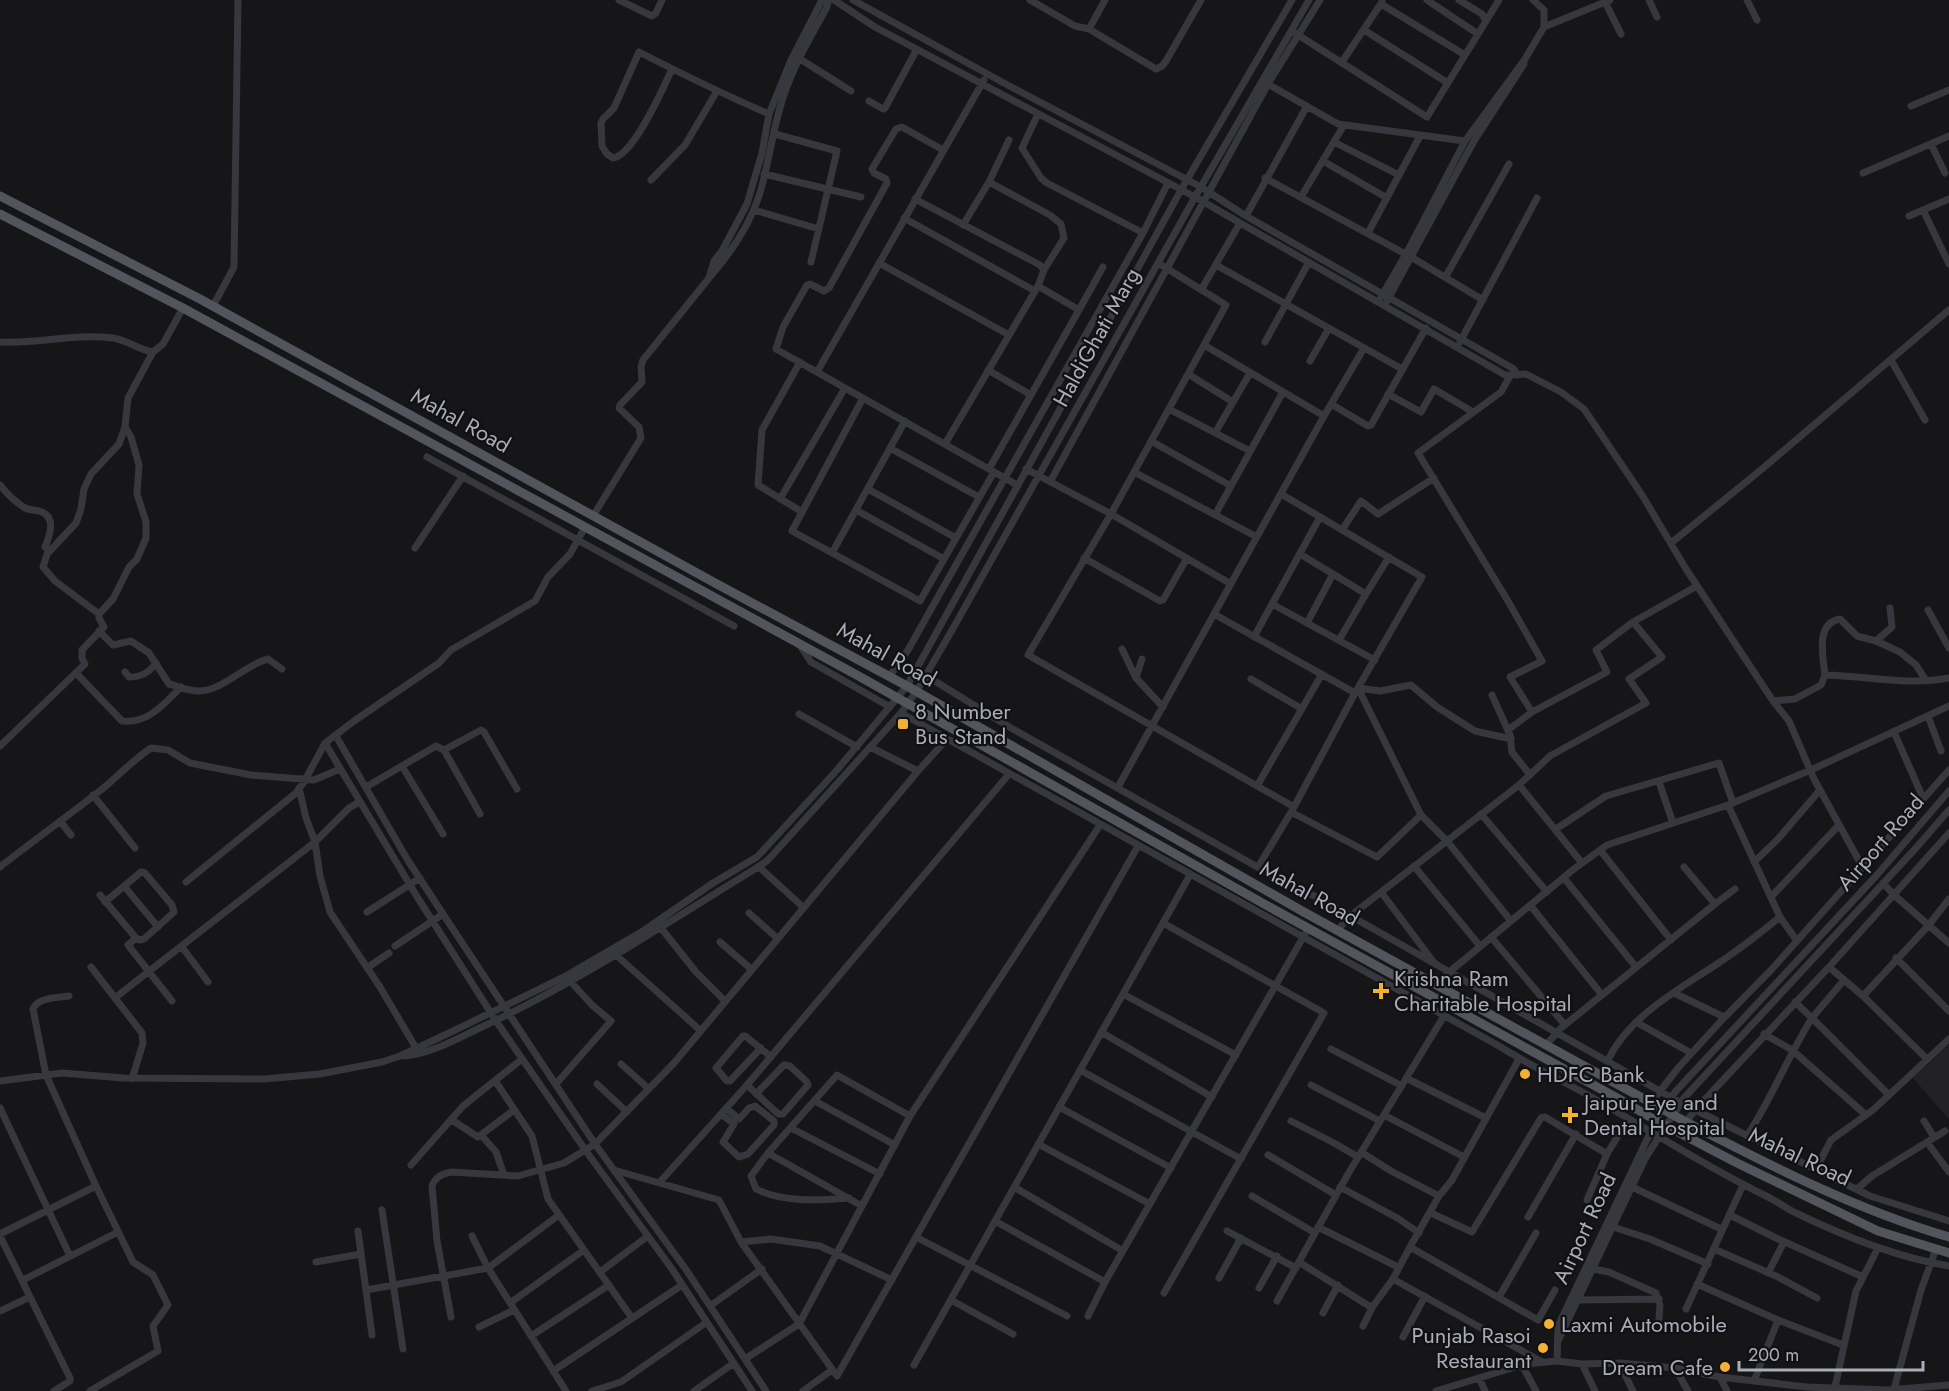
<svg xmlns="http://www.w3.org/2000/svg" width="1949" height="1391" font-family="Jost,sans-serif">
<style>
.built{fill:#222225}
.lines{fill:none;stroke-linecap:round;stroke-linejoin:round}
.minor{stroke:#37383d;stroke-width:7}
.major{stroke:#53555c;stroke-width:9}
.poi-dot{fill:#f2b134;stroke:#111113;stroke-width:2}
.labels{text-anchor:middle;stroke-width:4.5;stroke-linejoin:round;paint-order:stroke}
.street-label{font-size:22px;fill:#a8adb8;stroke:#111113}
.poi-label{font-size:22px;fill:#a8adb8;stroke:#111113;text-anchor:start}
</style>
<rect width="100%" height="100%" fill="#161618"/>
<path class="built" d="M1949,1045V1119L1913,1078Z"/>
<g class="lines">
<path class="minor" d="M619,0L652,16L656,13L662,0
M822,0L791,60L769,114L762,153L747,204L722,251L714,261L709,278C730,254 749,227 759,196C769,165 772,130 783,98C793,66 811,36 827,7L828,0
M834,0L875,27L1195,197L1505,375L1526,374L1561,392L1584,409L1642,495L1686,569L1773,701L1795,699L1821,685L1825,675C1867,676 1908,686 1949,678
M853,0L1002,82L1201,187L1246,216L1514,369L1517,375
M1030,0L1075,26L1089,29L1156,69L1162,66L1166,61L1201,0
M1427,0L1478,34
M1459,0L1482,14L1486,21
M1533,0L1544,10V27
M1649,0L1657,17
M1747,0L1757,20
M1605,2L1621,34
M1381,4L1465,55
M1089,29L1105,0
M1364,30L1448,83
M1295,33L1427,117L1499,0
M800,59L851,91
M1342,62L1382,2
M672,69C663,88 634,155 613,158L607,154L602,146L601,123L603,119L614,108L639,52C682,74 725,95 769,114
M1266,83L1338,124L1465,141L1525,59L1544,27L1610,0
M869,101L883,109L885,108L917,49
M1911,106L1949,90
M1038,114L1022,148L1041,178L1047,183L1143,233
M775,134L837,151L811,262
M1334,142L1399,175
M1931,144L1945,173
M943,150L902,127L896,129L872,169L874,173L886,179L887,183L829,288L824,291L810,284L807,285L783,327L776,349L1017,485
M1323,161L1387,198
M1863,173L1949,136
M764,174L861,197
M1265,178L1411,257L1483,300
M651,180L685,145L717,91
M989,182L1050,215L1061,224L1064,238L1044,270
M1301,197L1344,125
M915,199L1040,265L1044,270L1038,286
M754,210L819,229
M1923,210L1949,264
M1246,216L1307,106
M1909,216L1949,199
M904,218L1035,291
M963,225L989,182L1009,140
M1368,233L1420,136
M879,263L1009,335
M1158,263L1226,305L1111,514L1028,655L1294,807L1355,693
M1216,265L1402,369
M1446,276L1509,164
M1201,290L1240,223
M1381,297L1406,254L1465,141
M1387,301L1474,141L1524,64
M213,306L234,267L238,0
M1079,310L1103,267
M0,342C38,344 75,333 113,338C127,340 139,350 153,352L163,344L183,308
M1265,342L1309,262
M1460,342L1537,198
M1204,345L1324,416
M1891,360L1925,420
M1310,361L1329,328
M800,362L762,430L758,485L802,512
M988,370L1031,395
M817,372L984,80
M1188,374L1233,402
M1510,376L1501,392L1418,453L1508,601L1542,661L1510,677L1532,712
M1388,394L1421,412L1434,389L1473,412
M863,398L792,531L920,601L994,472
M1331,404L1368,426L1371,425L1426,328
M1169,409L1250,451
M125,427L131,437L139,465L137,494L146,522V538L137,559L129,567L113,599L99,614L55,581L43,567L47,554L76,523L81,509L84,489L91,474L119,444L125,427L128,398L153,352
M1215,433L1250,373
M1151,441L1231,486
M945,444L1038,286L1079,310L989,469
M890,448L979,497
M427,457L734,626
M1026,469L1111,514L1231,584
M1134,472L1257,537
M1050,482L1268,84L1320,0
M0,485C7,494 15,502 25,508C29,510 34,510 39,511C57,516 50,535 45,547L50,551
M868,489L956,538
M780,499L845,388
M856,510L944,559
M1215,515L1283,392
M593,516L641,438L639,427L619,408L620,405L642,382L641,367L643,360L709,278
M1342,530L1361,501L1378,514L1434,478
M1671,543L1762,469L1949,310
M415,548L463,476
M832,553L905,421
M1300,554L1366,594L1389,557
M1084,558L1160,601L1163,600L1187,558
M1272,604L1320,517
M1928,610L1949,648
M1214,614L1355,693L1422,577L1281,494
M1307,623L1333,574
M99,631L113,645L131,641L149,653L169,684C178,686 188,691 198,691C223,691 244,665 268,659L282,669
M1254,637L1272,604L1375,660
M1339,640L1366,594
M1876,641L1892,627L1890,608
M800,645L811,662L890,707
M1122,649L1136,678L1163,707
M125,672L129,677C141,677 149,673 156,663
M76,673L122,721C148,724 164,704 181,687
M925,675L1011,728L1293,887L1317,897L1681,1103L1870,1196L1949,1221
M1825,675C1823,657 1815,623 1840,619L1857,636L1876,641L1900,652L1916,665L1925,679
M889,677L908,650L1143,233L1168,183
M1136,678L1142,659
M1251,679L1302,709
M1358,688L1380,691L1411,685L1437,707L1475,731L1511,739
M1492,695L1510,735L1512,752L1530,775
M1773,701L1789,721L1814,779L1863,868
M901,713L1499,1046C1534,1068 1572,1085 1607,1106C1660,1137 1712,1170 1766,1196C1776,1201 1785,1207 1794,1212C1843,1236 1895,1257 1949,1266
M799,714L857,747
M1928,716L1941,751
M1508,730L1532,712L1607,672L1596,650L1633,622
M1894,732L1923,798
M336,736L407,859L443,914L595,1144L687,1271L766,1391
M325,743L416,895L496,1021L586,1151L672,1269L752,1391
M0,746L85,664L82,658V650L104,627L99,618V614
M444,750L480,814
M402,766L443,834
M918,771L947,739
M1659,782L1673,823
M1519,785L1582,863
M1257,786L1322,674
M366,787L436,746L444,750L481,730L484,732L517,789
M1118,787L1324,416L1364,348
M299,788L306,818L315,842L320,876L330,912L380,987L416,1048
M93,795L135,848
M1728,805L1780,917L1797,941
M1291,812L1377,857L1421,815L1358,688
M1481,814L1547,892
M1421,815L1447,841L1511,921
M60,821L71,835
M1556,829L1606,796L1719,763L1733,803
M1600,850L1671,940
M1754,862L1778,839L1820,790
M1414,866L1480,946
M0,867C33,841 68,816 101,790C118,776 133,760 151,748L168,750L190,763L251,775L314,780L340,769
M759,867L803,907
M1258,867L1293,809
M1564,878L1636,967
M186,882L296,793L304,782L325,743L354,721L439,663L451,650L535,601L548,577L570,554L585,527
M1883,883L1894,895L1949,943
M124,886L158,927
M1381,892L1435,964
M100,895L136,938L128,945L172,1001
M1771,897L1838,826
M105,902L141,872L145,873L172,905L174,912L144,939L139,940L136,938
M1715,904L1735,889
M1530,905L1602,995
M367,912L420,878
M749,913L777,938
M1163,923L1324,1013L1164,1293
M661,928L696,972L725,1001
M1337,931L1349,917L1519,785L1550,756L1646,703L1629,679L1662,657L1633,622L1697,586
M1491,937L1565,1025
M720,942L751,969
M395,946L443,914
M182,947L208,982
M616,955L701,1031
M1896,958L1949,1011
M91,967L142,1033L143,1043L132,1079
M1829,967L1863,996L1927,1059
M367,968L389,953
M1437,986L1448,973L1574,869L1607,845L1728,805L1813,769L1949,706
M1674,993L1724,1017
M1123,994L1236,1055
M69,996C57,998 38,997 33,1009L46,1075L96,1186L133,1262L153,1275L168,1305L153,1326L158,1351L90,1391
M1863,996L1928,926L1949,899
M116,997L315,842L349,808L359,802
M1795,1002L1812,1018L1844,980
M1636,1022L1691,1053
M1101,1032L1212,1097
M1764,1034L1792,1050L1866,1115
M1546,1045L1561,1028L1715,904L1684,867
M761,1048L730,1081H727L716,1068L743,1036H745C754,1043 762,1049 771,1057
M1331,1049L1402,1086
M404,1056C432,1054 460,1037 486,1025C580,981 666,923 755,869L768,860L901,713L916,692L951,632L1195,197L1309,0
M1519,1059L1452,1180L1439,1196L1410,1247L1538,1320L1555,1290
M1608,1060C1629,1016 1678,990 1717,964C1739,950 1759,934 1780,917
M621,1064L649,1089
M1080,1070L1241,1159
M1406,1078L1486,1118
M0,1081L62,1073L123,1078L264,1079L320,1074L382,1062L400,1056L449,1033L564,977L643,931L713,883L757,857L837,770L907,686L1181,190L1292,0
M496,1082L532,1136L548,1199L632,1318
M556,1084L611,1021L592,1005L571,982
M597,1084L627,1112
M747,1085L776,1112L779,1114H783L808,1085L807,1082L790,1066L784,1065L756,1094
M1311,1085L1380,1121
M815,1101L895,1145
M1651,1103L1678,1068L1721,1021L1772,969L1949,770
M1059,1107L1171,1168
M0,1108L70,1256
M721,1114L734,1124L723,1142L739,1157L748,1154L774,1125V1121L755,1106L749,1108L739,1119L726,1108
M1384,1115L1464,1157
M452,1120L478,1137L514,1110
M1291,1121L1334,1143L1358,1157
M1924,1121L1934,1137
M1686,1122L1696,1109L1829,967L1949,833
M791,1128L880,1174
M482,1136L496,1152L504,1175
M1747,1136C1772,1098 1788,1056 1812,1018L1889,1095
M1927,1142L1949,1172
M1038,1144L1150,1204
M1361,1152L1391,1171L1439,1196
M768,1153L862,1206
M1268,1155L1336,1195
M411,1165L463,1106L522,1059
M1816,1169L1831,1140L1873,1110L1949,1039
M614,1170L719,1200L741,1242L837,1376L1138,846
M659,1183L747,1085L1009,774
M1014,1187L1123,1251
M1340,1187L1399,1219L1419,1233
M1632,1187L1721,1229
M1857,1189L1872,1176L1945,1131
M1252,1196L1315,1233
M849,1198C820,1200 783,1203 756,1189L751,1176L768,1153L837,1075L910,1116
M1587,1200L1607,1154L1628,1119
M382,1210L403,1349
M1431,1213L1472,1232L1541,1118L1545,1117L1607,1154
M1730,1215L1776,1238L1863,1277
M1528,1217L1576,1134
M995,1221L1105,1282
M1318,1227L1398,1267
M1613,1227L1650,1239L1708,1264
M358,1231L372,1335
M1227,1231L1296,1268
M0,1234L96,1186
M0,1236L70,1378V1381L54,1391
M472,1236L488,1268L559,1215
M916,1237L1067,1316
M741,1242L771,1239L820,1246L892,1280
M1714,1249L1776,1276L1817,1298
M316,1262L361,1254
M1299,1262L1369,1306H1373L1393,1279L1410,1247
M1593,1269L1609,1272L1656,1293L1660,1305L1659,1319
M600,1272L648,1236
M1768,1273L1784,1242
M1219,1278L1241,1238
M1393,1279L1542,1362
M23,1280L118,1232
M1697,1284L1778,1320L1843,1345
M1259,1288L1277,1256
M366,1290L488,1268L566,1391
M1499,1297L1536,1233
M951,1300L1013,1334
M1579,1300L1659,1299
M1277,1301L1348,1174L1444,1016
M510,1303L584,1250
M710,1306L762,1269
M1686,1309L1743,1185
M0,1311L30,1297
M1323,1313L1338,1285
M1088,1316L1105,1282L1305,934
M451,1317L437,1241L432,1186C435,1177 442,1174 451,1172L518,1176L564,1163L595,1144L674,1063L918,771L870,747
M1363,1326L1373,1306
M479,1327L514,1310
M531,1336L609,1285
M1403,1337L1425,1296
M1558,1341L1646,1157L1684,1098L1916,848L1949,810
M745,1359L799,1324L910,1116L1100,825
M1557,1361L1582,1364L1619,1363L1675,1368L1720,1377L1807,1387L1888,1390L1949,1385
M1619,1363L1633,1391
M1582,1364L1595,1391
M914,1365L1190,875
M1522,1365L1536,1391
M1675,1368L1688,1391
M553,1371L682,1285
M1720,1377L1727,1391
M1479,1378L1485,1391
M1754,1381L1778,1320
M1835,1387L1856,1291L1878,1248
M1894,1389L1921,1290L1936,1249
M592,1391L621,1382L707,1322
M694,1391L734,1363
M803,1391L832,1370
M1436,1391L1525,1364L1557,1361L1558,1326L1662,1108L1676,1091L1876,876L1949,791"/>
<path class="major" d="M0,196L200,299L715,583L907,686L1302,911L1686,1122C1771,1166 1857,1210 1949,1237
M0,214L183,308L855,674L1275,910L1628,1104L1655,1120L1737,1163L1878,1231L1949,1253"/>
</g>
<g class="poi-dot">
<rect x="897" y="718" width="12" height="12" rx="3"/>
<path d="M1378 982h6v6h6v6h-6v6h-6v-6h-6v-6h6z"/>
<circle cx="1525" cy="1074" r="6"/>
<path d="M1567 1106h6v6h6v6h-6v6h-6v-6h-6v-6h6z"/>
<circle cx="1549" cy="1324" r="6"/>
<circle cx="1543" cy="1348" r="6"/>
<circle cx="1725" cy="1367" r="6"/>
</g>
<g class="labels">
<g class="street-label">
<text transform="translate(1096 337) rotate(-61)" y="8">HaldiGhati Marg</text>
<text transform="translate(461 420) rotate(29)" y="8">Mahal Road</text>
<text transform="translate(887 654) rotate(29)" y="8">Mahal Road</text>
<text transform="translate(1880 842) rotate(-49)" y="8">Airport Road</text>
<text transform="translate(1310 893) rotate(29)" y="8">Mahal Road</text>
<text transform="translate(1800 1156) rotate(25)" y="8">Mahal Road</text>
<text transform="translate(1584 1228) rotate(-65)" y="8">Airport Road</text>
</g>
<g class="poi-label">
<text x="915" y="719">8 Number<tspan x="915" dy="25">Bus Stand</tspan></text>
<text x="1394" y="986">Krishna Ram<tspan x="1394" dy="25">Charitable Hospital</tspan></text>
<text x="1537" y="1082">HDFC Bank</text>
<text x="1584" y="1110">Jaipur Eye and<tspan x="1584" dy="25">Dental Hospital</tspan></text>
<text x="1561" y="1332">Laxmi Automobile</text>
<text x="1531" y="1343" text-anchor="end">Punjab Rasoi<tspan x="1531" dy="25">Restaurant</tspan></text>
<text x="1713" y="1375" text-anchor="end">Dream Cafe</text>
</g>
</g>
<path d="M1739 1361v9h184v-9" fill="none" stroke="#a8adb8" stroke-width="3"/>
<text x="1748" y="1361" font-size="18" fill="#a8adb8" stroke="#111113" stroke-width="4.5" paint-order="stroke">200 m</text>
</svg>
